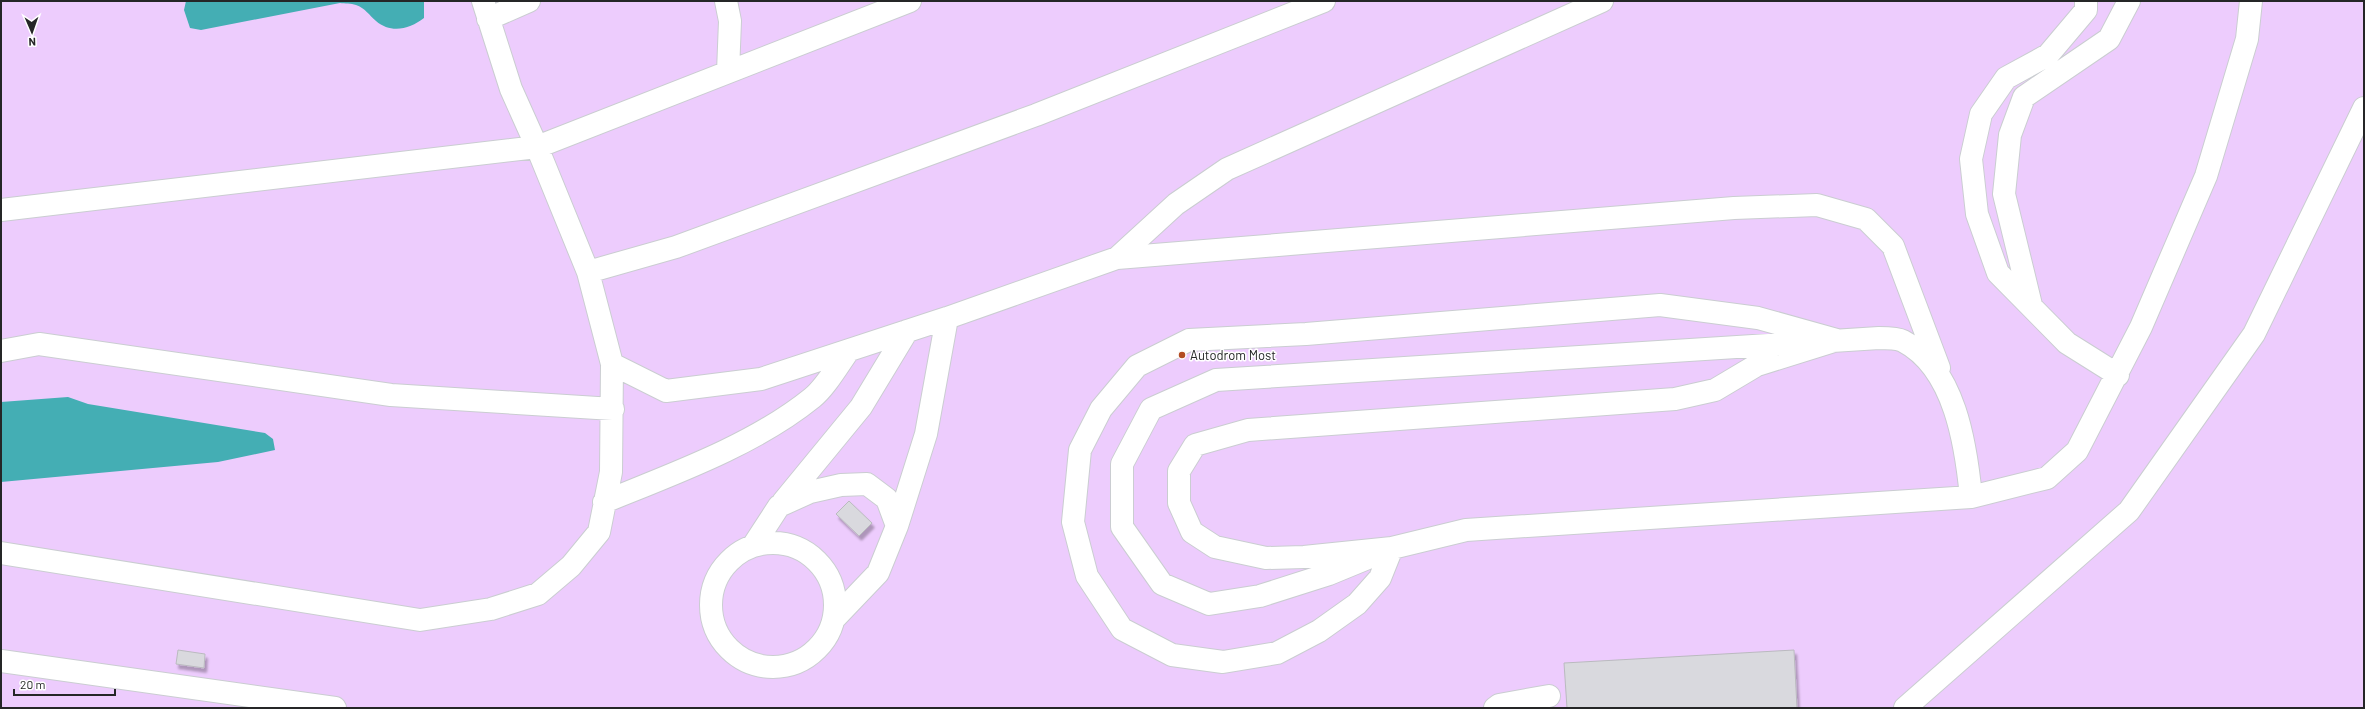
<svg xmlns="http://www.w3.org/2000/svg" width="2365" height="709" font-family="Barlow,sans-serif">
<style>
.green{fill:#edccfd}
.water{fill:#44aeb4}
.building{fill:#d9d9de;stroke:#bababf;filter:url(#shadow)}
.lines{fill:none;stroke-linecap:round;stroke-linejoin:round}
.minor-casing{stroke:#cacdd1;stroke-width:24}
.minor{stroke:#fff;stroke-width:22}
.poi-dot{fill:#b34d23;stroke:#fff;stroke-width:1.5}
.labels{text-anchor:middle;stroke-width:3;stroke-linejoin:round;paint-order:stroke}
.poi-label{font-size:13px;fill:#252627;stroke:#fff;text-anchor:start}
</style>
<defs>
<filter id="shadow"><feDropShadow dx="2.5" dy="4.5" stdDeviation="1" flood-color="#0004"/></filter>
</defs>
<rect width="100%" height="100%" fill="#f9fbfe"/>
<path class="green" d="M8,1H2364V708H1V2Z"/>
<path class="water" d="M186,1H424V18C410,29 391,34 376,21C369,15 365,8 356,5C351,3 345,4 340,3L201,30L190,28L184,10Z
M68,397L88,404L265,433L273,439L275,450L218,462L1,482V402Z"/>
<path class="building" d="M849,501L872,523L859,536L836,514Z
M178,650L205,654L204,668L176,664Z
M1794,650L1797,708H1567L1564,663Z"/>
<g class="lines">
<defs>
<path id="minor" d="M483,1L511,89L537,147L588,272L612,364L666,391L761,379L947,318L1117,258L1734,208L1817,205L1866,219L1893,246L1939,368
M726,1L730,21L728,72
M2086,1V10L2048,55L2006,78L1981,114L1971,159L1977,214L1998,273L2067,343L2118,375
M488,19L529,1
M1,210L537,147L910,1
M1117,258L1176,204L1227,169L1602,1
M588,272L676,247L1036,115L1324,1
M1660,305L1758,318L1837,340L1757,365L1715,390L1675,399L1248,430L1195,445L1179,471V503L1192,532L1215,547L1266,558L1304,557L1392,548L1380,578L1357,604L1319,631L1277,653L1223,662L1172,655L1122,629L1087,576L1073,522L1080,450L1101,409L1137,366L1189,340L1306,334Z
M2031,305L2004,194L2010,135L2024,97L2109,39L2129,1
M1879,338C1886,338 1897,338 1903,341C1955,368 1966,445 1971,497L1466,530L1392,548L1329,574L1260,596L1209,604L1162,584L1122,527V464L1151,409L1216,380Z
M1,351L39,344L391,395L613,409
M1971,497L2047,478L2077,451L2141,327L2206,176L2247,39L2251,1
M604,502C673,474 754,445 812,398C825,388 839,364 849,350
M783,502L861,407L907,331
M897,526L926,434L947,318
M711 605a62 62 0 1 1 124 0a62 62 0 1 1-124 0Z
M753,546L779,506L810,492L841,485L867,484L887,499L897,526L878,573L835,618
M1,553L420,620L491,609L538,594L571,566L599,532L611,472L612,364
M1,661L335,708
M1495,708L1499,705L1549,696
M1905,708L2129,511L2254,334L2364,108"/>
</defs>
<use href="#minor" class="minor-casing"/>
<use href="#minor" class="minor"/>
</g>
<circle class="poi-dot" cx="1182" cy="355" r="4"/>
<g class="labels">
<g class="poi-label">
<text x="1190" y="360">Autodrom Most</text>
</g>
</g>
<rect width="2365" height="709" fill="none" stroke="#252627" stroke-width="4"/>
<g transform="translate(32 32) rotate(178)" stroke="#ffffff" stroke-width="3" paint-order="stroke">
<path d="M0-3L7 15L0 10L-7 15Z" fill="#252627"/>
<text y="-6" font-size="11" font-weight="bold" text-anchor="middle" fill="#252627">N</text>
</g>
<path d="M14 689v6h101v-6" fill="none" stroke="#252627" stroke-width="2"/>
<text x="20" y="689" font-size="12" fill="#252627" stroke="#ffffff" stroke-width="3" paint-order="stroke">20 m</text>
</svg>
